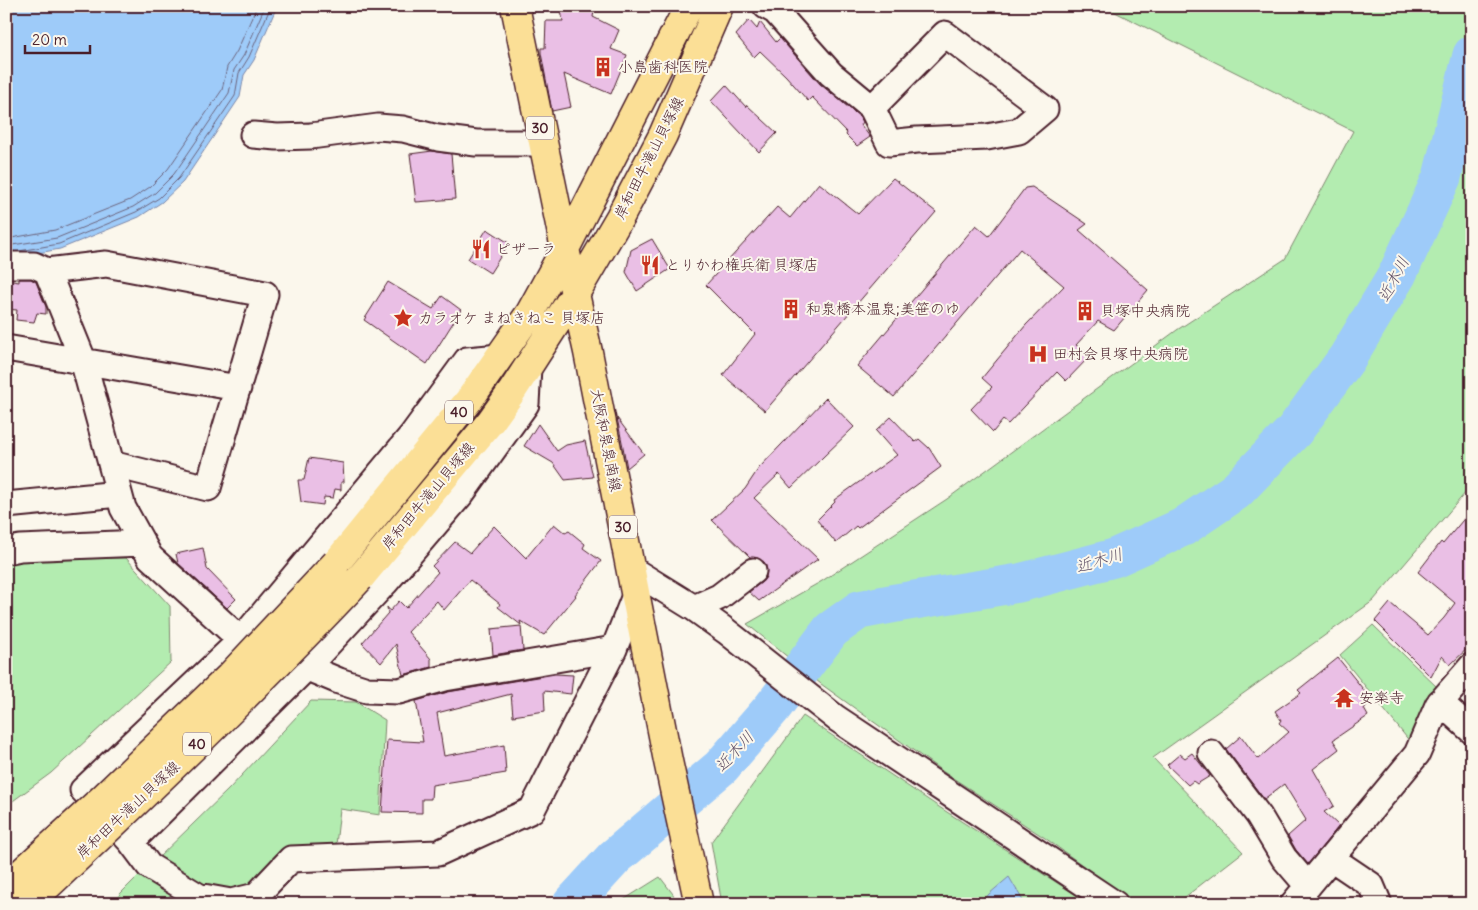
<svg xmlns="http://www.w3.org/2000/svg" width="1478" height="910" font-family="Delius,'Klee One',sans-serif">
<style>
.green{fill:#b3ecb0;stroke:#7e866e}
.water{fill:#9ecbf9;stroke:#7c86a7}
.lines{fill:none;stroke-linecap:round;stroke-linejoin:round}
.shore{stroke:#6c647d;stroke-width:1}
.river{stroke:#9ecbf9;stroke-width:39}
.building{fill:#eabfe5;stroke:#4a1f2b}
.minor-casing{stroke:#4a1f2b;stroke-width:29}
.major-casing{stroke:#4a1f2b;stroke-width:31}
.minor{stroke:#fbf7ec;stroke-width:25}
.major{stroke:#fbdf96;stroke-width:28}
.major-bridge-casing{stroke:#4a1f2b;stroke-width:31;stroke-linecap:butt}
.major-bridge{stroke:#fbdf96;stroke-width:28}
.labels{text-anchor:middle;stroke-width:4;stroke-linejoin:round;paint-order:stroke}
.shield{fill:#fbf7ec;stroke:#7f6065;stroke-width:1}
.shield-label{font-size:14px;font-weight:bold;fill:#4a1f2b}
.poi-label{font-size:15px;fill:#4a1f2b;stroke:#fbf7ec;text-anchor:start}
.street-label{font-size:15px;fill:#4a1f2b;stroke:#fbf7ec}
.water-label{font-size:16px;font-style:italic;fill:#635369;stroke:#fbf7ec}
</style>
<rect width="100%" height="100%" fill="#fbf7ec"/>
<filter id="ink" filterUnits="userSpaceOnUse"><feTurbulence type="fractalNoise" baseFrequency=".02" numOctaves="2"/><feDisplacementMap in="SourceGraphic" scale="10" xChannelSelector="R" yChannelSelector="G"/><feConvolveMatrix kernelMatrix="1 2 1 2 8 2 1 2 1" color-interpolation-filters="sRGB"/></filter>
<g filter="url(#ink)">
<path class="green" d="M1103,6H1472V485L1373,601L1153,758L1243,852L1176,904H1136L1045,838L942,771L821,684L747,624L822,581L947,499L1177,330L1285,259L1353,131Z
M126,558L170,606L171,662L51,773L6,806V563L21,559Z
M1373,625L1440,690L1411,743L1340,655Z
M311,701L356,702L385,720L380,815L340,809L336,845L275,856C270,862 254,885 248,888C221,902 181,873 156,860L229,789Z
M803,716L936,805L1090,904H722L711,842Z
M140,874L189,904H110Z
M660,877L673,894L676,904H617Z"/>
<path class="water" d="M6,6H277L254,60L244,75L240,97L183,182L162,202L139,217L60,249L11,258L6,257Z
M1009,877L1025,904H980L989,894Z"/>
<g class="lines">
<path class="shore" d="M6,239L55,230L130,200L150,187L168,169L222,90L227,67L237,51L257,6
M6,246L57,238L133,207L155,193L174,174L229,93L234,70L244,55L265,6
M19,251L59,244L136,212L159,198L179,178L235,96L239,73L249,57L271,6"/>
<path class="river" d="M572,904L615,857L721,767L772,708L831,630L859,610L896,603L1019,583L1114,558L1183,527L1236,491L1294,431L1347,358L1397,275L1442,177L1472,55"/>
</g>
<path class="building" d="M560,6H595L593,17L619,30L611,49L627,55L611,94L564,74L571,107L552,111L541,53V48H545L546,21H563Z
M749,20L757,29L760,22L776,42L780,38L820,84L860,117L863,122L861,125L870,137L857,146L846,135L847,133L812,97L808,101L786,76L760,51L754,57L736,35Z
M726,85L746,107L747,105L777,133L759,152L711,101Z
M432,151L451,154L455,199L416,202L410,154Z
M893,178L936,212L765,411L723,375L755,334L706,285L777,207L790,218L819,183L858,214Z
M1032,187L1087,224L1079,230L1148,290L1114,330L1098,321L1076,345L1090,356L1066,381L1057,372L1008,424L1003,420L993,432L971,409L992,387L982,378L1026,325L1064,286L1020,249L894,397L857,366L976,225L989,236L1025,188Z
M487,229L509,243L490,273L468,259Z
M652,239L670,269L637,291L626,272L631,250Z
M19,279H31L36,282L46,307V314L37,313L34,322L16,320L17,310L6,309V280L19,282Z
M388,282L433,309L442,296L461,310L427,364L364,320Z
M826,398L854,427L791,488L779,474L754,498L818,559L759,601L749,592L762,582L766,577L767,570L765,563L758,558L750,557L712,520L745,489L759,468Z
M891,417L915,442L919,439L929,448L941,467L858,528L856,526L836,543L817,520L835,502L834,500L897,455L876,431Z
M617,418L644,454L627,468L623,447Z
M538,424L557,451L566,445L585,441L593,477L565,480L553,463L524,446Z
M309,458L343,463L344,482H341V490L335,489L333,498L324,497L323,505L301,502L298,480H304Z
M1472,509V644L1450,665L1442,656L1431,677L1375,621L1390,603L1428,635L1444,618L1455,603L1418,572L1441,542L1443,544Z
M554,524L565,533L569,531L585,544L583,548L601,561L575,595L576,596L544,635L520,621L521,625L498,607L500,604L470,580L444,610L437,601L408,632L431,659V667L403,675L396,644L381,663L362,643L388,613L387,607L390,611L399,601L406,608L438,572L432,566L455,542L470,553L494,526L526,558Z
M203,548L207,569L236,599L227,608L178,563L176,554Z
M521,626L523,650L493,655L491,629Z
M1338,658L1371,699L1364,709L1368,716L1333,740L1339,749L1313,769L1334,806L1324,812L1339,826L1308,864L1296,850L1288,836L1306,820L1284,784L1264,799L1226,749L1241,736L1258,759L1289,732L1279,723L1281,720L1275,711L1301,693L1298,690Z
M555,674L573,675L571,694L544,691L545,711L513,716L511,694L437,713L444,756L504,745L506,773L432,785L431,799H422V813L382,812L387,740L423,742L416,701L448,692Z
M1192,753L1210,776L1197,784L1193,781L1188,785L1167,765L1180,754L1185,758Z"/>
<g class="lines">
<defs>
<path id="minor" d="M766,6L775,11L831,74L872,108L889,143L917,140L987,137L1019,131L1045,109L945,34L872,108
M253,135L277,137L311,136L378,127L403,129L438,138L476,143H543
M6,265H34L47,271L83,360L123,508L150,557L241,640L412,435L467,360L500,357
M47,271L106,264L265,294L208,488L111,464
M6,348L238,388
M6,505L119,494
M6,551L20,548L142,543
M631,569L694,608L726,631L836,718L1115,904
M694,608L719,597L753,571
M614,649L445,678L399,691L367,690L339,681L241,640L83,790L131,842L149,866L198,896L231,902L256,896L291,859L438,853L532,810L614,649L636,593
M1440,702L1472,731
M1211,753L1259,816L1284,858L1308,886
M131,842L306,668L385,583L462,493L526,404L528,367
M1331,858L1371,885L1379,904
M1293,904L1417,754L1438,705L1472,666"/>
<path id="major" d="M515,6L565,249L588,352L668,761L699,904
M336,563L469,400L530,313L565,249L689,6
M360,578L491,421L511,393L575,294L620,217L663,135L719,6"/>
</defs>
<use href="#minor" class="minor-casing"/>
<use href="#major" class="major-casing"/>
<use href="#minor" class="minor"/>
<use href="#major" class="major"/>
<defs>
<path id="major-bridge" d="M6,887L102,799L229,677L336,563
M28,904C142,798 254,691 360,578"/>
</defs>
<use href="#major-bridge" class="major-bridge-casing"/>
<use href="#major-bridge" class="major-bridge"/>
</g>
</g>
<defs>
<symbol id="building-bare" viewBox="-9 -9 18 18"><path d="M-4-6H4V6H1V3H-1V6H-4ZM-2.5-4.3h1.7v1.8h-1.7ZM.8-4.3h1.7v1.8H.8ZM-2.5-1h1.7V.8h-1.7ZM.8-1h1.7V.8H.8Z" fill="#c8321e" stroke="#fbf7ec" stroke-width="2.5" paint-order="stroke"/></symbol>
<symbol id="restaurant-bare" viewBox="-9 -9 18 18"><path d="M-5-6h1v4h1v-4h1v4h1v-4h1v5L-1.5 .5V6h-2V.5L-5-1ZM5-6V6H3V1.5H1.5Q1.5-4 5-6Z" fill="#c8321e" stroke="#fbf7ec" stroke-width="2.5" paint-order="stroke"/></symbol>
<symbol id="sight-bare" viewBox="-9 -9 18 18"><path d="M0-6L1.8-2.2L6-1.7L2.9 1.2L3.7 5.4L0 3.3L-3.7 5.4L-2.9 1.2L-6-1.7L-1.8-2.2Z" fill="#c8321e" stroke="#fbf7ec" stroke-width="2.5" paint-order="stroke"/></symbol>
<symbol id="hospital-bare" viewBox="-9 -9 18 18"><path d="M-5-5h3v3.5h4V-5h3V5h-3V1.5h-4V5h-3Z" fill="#c8321e" stroke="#fbf7ec" stroke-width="2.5" paint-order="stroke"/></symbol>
<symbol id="temple-bare" viewBox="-9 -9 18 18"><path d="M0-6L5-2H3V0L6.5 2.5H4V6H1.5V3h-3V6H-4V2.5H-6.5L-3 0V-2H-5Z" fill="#c8321e" stroke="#fbf7ec" stroke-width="2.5" paint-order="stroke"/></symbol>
</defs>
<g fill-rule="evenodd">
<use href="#building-bare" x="589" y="53" width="28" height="28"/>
<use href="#restaurant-bare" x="467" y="235" width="28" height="28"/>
<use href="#restaurant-bare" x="636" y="251" width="28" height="28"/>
<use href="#building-bare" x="777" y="295" width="28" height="28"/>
<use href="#building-bare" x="1071" y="297" width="28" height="28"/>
<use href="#sight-bare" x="389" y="304" width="28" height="28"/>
<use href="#hospital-bare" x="1024" y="340" width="28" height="28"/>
<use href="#temple-bare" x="1330" y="684" width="28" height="28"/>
</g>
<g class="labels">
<g class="shield">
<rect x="526" y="116.5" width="28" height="23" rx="4"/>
<rect x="445" y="400.5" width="28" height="23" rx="4"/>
<rect x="609" y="515.5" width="28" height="23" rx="4"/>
<rect x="183" y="732.5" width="28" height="23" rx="4"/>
</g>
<g class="shield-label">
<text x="540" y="133">30</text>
<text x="459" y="417">40</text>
<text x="623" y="532">30</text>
<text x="197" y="749">40</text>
</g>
<g class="poi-label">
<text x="618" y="72">小島歯科医院</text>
<text x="496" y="254">ピザーラ</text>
<text x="665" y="270">とりかわ権兵衛 貝塚店</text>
<text x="806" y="314">和泉橋本温泉;美笹のゆ</text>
<text x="1100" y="316">貝塚中央病院</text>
<text x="418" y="323">カラオケ まねきねこ 貝塚店</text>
<text x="1053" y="359">田村会貝塚中央病院</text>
<text x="1359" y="703">安楽寺</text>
</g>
<g class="street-label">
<text transform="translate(649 158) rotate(-63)" y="5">岸和田牛滝山貝塚線</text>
<text transform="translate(606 440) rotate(79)" y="5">大阪和泉泉南線</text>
<text transform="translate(428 496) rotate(-50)" y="5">岸和田牛滝山貝塚線</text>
<text transform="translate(128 810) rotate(-43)" y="5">岸和田牛滝山貝塚線</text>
</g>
<g class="water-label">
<text transform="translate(1393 279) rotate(-62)" y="6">近木川</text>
<text transform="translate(1099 560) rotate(-17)" y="6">近木川</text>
<text transform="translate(734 751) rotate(-47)" y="6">近木川</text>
</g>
</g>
<rect width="1478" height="910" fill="none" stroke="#fbf7ec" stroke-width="25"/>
<rect x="12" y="12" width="1453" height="885" fill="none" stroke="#4a1f2b" stroke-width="2" filter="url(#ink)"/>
<path d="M25 45v8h65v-8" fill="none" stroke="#4a1f2b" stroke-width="2.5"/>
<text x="32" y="45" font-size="15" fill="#4a1f2b" stroke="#fbf7ec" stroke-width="4" paint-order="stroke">20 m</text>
</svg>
